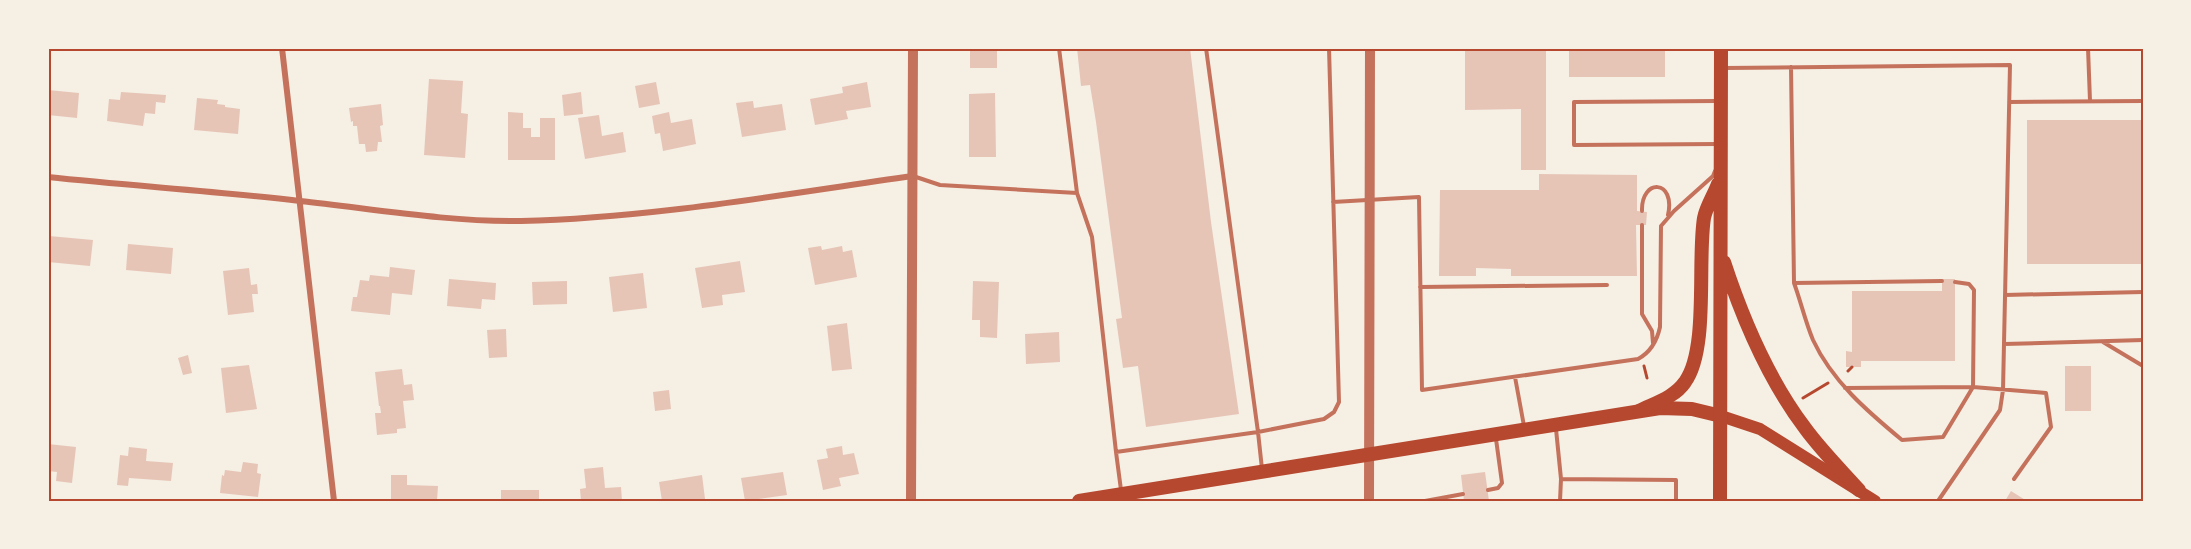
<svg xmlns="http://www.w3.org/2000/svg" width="2191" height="549" font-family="Ubuntu,sans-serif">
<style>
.building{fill:#e6c5b7}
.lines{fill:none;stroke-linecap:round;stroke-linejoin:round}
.path{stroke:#b5482f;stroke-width:3}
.service{stroke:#c5725c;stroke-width:4}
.minor{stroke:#c5725c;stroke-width:6}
.tertiary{stroke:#c5725c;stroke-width:10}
.secondary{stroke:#b5482f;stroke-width:12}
.primary{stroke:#b5482f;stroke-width:14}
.trunk{stroke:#b5482f;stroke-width:14}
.neatline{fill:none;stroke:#b5482f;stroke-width:2}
</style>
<rect width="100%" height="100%" fill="#f6efe4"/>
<path class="building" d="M970,48H997V68H970Z
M1077,48H1190L1211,222L1239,414L1146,427L1138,366L1123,368L1116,319L1122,318L1096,122L1090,85L1081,86Z
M1465,48H1546V170H1521V109L1465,110Z
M1569,48H1665V77H1569Z
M429,79L463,81L461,113L468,114L465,158L424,155Z
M656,82L660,104L639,108L635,86Z
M867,82L871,107L846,111L848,119L815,125L810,99L843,93L842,87Z
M48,90L79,93L77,118L48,115Z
M121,92L166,95L165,103L156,102L155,114L145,113L143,126L107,121L109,99L120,100Z
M581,92L583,114L564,116L562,95Z
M995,93L996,157H969V94Z
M197,98L218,100L217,104L225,105V107L240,109L238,134L194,130Z
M753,101L754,108L782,104L786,130L742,137L736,103Z
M381,104L383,125L380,126L382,142H378L377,151L366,152L365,144H359L357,126H353V121L351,122L349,108Z
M508,112L523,113V128H531V137H540V118H555V160H508Z
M669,112L671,123L692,119L696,144L663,151L660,133L655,134L652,116Z
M599,115L602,136L623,132L626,152L585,159L578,118Z
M2027,120H2143V264H2027Z
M1539,174L1637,175V211L1647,212L1646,225H1636L1637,276H1511V269L1476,268V276H1439L1440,190H1539Z
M49,236L93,240L90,266L48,262Z
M128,244L173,248L171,274L126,270Z
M821,246L822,250L842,246L843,252L852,250L857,277L815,285L808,248Z
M740,261L745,292L722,295L723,305L702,308L695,268Z
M390,267L415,270L412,295L392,293L390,315L351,311L353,297H357L360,280L369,281L370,275L389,277Z
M249,268L251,285L257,284L258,294H252L254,312L228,315L223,271Z
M643,273L647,308L613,312L609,277Z
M449,279L496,283L495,300L482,299L481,309L447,306Z
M1942,279H1955V361H1861V367H1846V351L1852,352V291H1942Z
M567,281V304L533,305L532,282Z
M973,281L999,282L997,338L980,337V320H972Z
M847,323L852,369L832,371L827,326Z
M506,329L507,357L489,358L487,330Z
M1059,332L1060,362L1026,364L1025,334Z
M188,355L192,373L183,375L178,358Z
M249,365L257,409L226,413L221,368Z
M2065,366H2091V411H2065Z
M402,369L404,385L412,384L414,400L403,401L406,428L397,429V433L377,435L375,413H381L380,406H379L375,372Z
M669,390L671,409L655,411L653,392Z
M48,444L76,447L72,483L56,481L57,472L48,471Z
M842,446L843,455L854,453L859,474L839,478L841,486L823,490L817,460L828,458L826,449Z
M129,447L147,449L146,461L173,463L171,481L129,478L128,486L117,485L120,455L128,456Z
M243,462L258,464L257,473L261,474L258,497L220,493L222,475L224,476L225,470L241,472Z
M603,467L605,488L621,487L622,501H581L580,489L586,488L584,469Z
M783,472L787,495L745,501L741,478Z
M1485,472L1489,501H1464L1461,475Z
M391,475H407V485L438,486L437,501H391Z
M702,475L705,499L662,501L659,482Z
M501,490H539V501H501Z
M2011,491L2027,501H2005Z"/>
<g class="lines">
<path class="path" d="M1644,366L1647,378
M1848,371L1852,367
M1803,398L1828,383"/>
<path class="service" d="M1059,48L1077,193L1092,237L1116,452
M2088,48L2090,101
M1791,67L1794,283C1801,302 1805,321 1813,340C1832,381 1867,411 1902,440L1943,437L1973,387L1845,388
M1725,68L2010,65L2003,390L2000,410L1938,501
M1717,101L1574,102V145L1718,144
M2009,102L2143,101
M913,176L940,185L1077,193
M1333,202L1419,197L1422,390L1638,359C1651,352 1657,341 1660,327L1661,226L1674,211L1713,176L1715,171
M1642,211C1641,178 1676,179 1668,215
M1642,225V314L1652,331L1653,343
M1955,282L1969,284L1974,290L1973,387L2046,393L2051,427L2014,479
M1794,283L1942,281
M1420,287L1607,285
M2005,295L2143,292
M2103,342L2143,366
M2004,344L2143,340
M1515,377L1524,426
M1556,429L1561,479
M1262,469L1258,432L1324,419L1334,412L1339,402L1329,48
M1121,490L1116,452L1258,432L1206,48
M1488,490L1498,488L1502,483L1496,439
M1425,501L1463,494
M1560,501L1561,479L1676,480V501"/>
<path class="minor" d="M282,48L334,501
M48,177C132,186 216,191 300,201C374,209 448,222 521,221C653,218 783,194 913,176"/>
<path class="tertiary" d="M911,501L913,48
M1369,501L1370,48"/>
<path class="secondary" d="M1721,416L1760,429L1875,501"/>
<path class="primary" d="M1079,501L1660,408L1692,409L1721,416"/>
<path class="trunk" d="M1724,262C1743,320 1768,379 1805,428C1821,450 1841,470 1859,490
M1639,411C1655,403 1675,397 1685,382C1709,349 1697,261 1704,218C1706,207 1714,195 1718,184
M1720,501L1721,48"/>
</g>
<rect width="2191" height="549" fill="none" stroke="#f6efe4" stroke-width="99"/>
<rect x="50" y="50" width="2092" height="450" class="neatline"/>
</svg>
